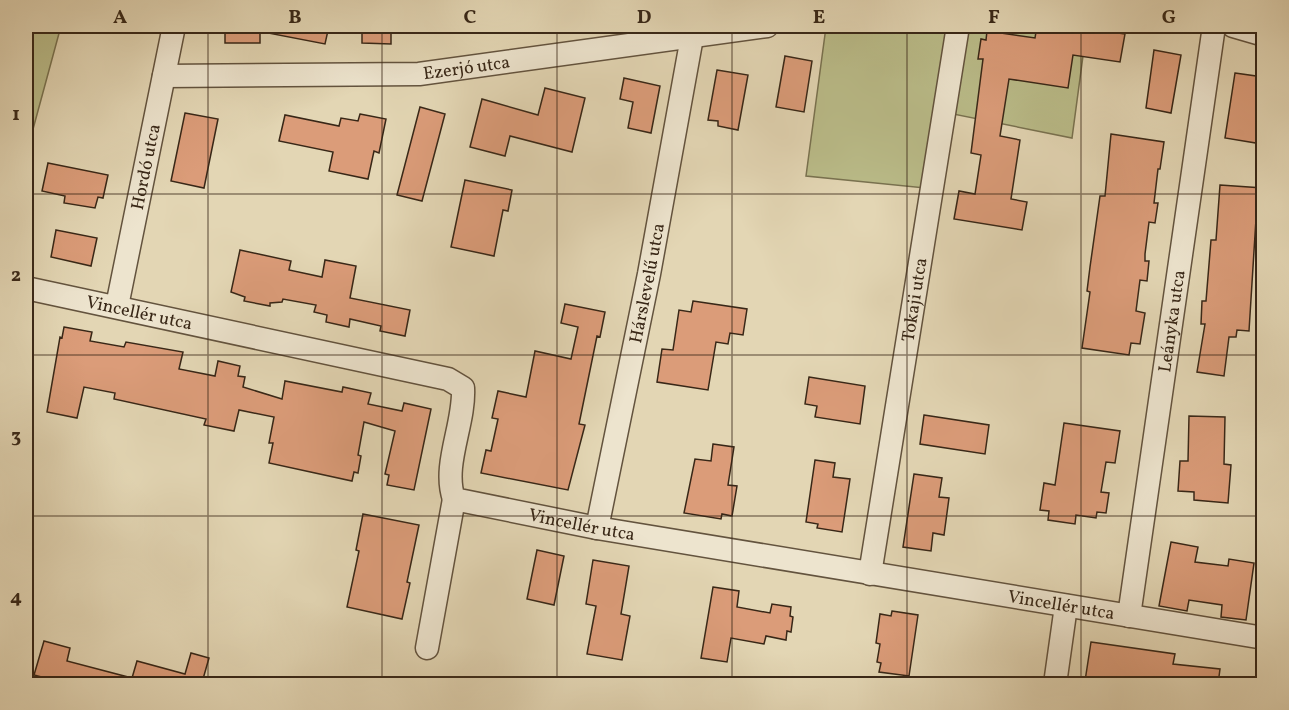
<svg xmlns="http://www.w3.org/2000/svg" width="1289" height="710" font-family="Vollkorn,serif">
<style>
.green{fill:#babc89;stroke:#797250;stroke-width:1.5}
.building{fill:#db9c79;stroke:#382717;stroke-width:1.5}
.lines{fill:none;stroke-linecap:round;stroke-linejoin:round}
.minor-casing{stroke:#63533e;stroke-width:25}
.minor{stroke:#ede4ce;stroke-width:22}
.grid{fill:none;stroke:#382717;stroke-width:1.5;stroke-opacity:0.55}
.labels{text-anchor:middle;stroke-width:6;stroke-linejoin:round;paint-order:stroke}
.street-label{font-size:18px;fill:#382717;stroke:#ede4ce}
.neatline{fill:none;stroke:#382717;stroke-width:2}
.grid-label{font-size:20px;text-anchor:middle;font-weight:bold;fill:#382717}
</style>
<rect width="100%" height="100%" fill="#e3d6b4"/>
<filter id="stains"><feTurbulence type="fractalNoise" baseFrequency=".00333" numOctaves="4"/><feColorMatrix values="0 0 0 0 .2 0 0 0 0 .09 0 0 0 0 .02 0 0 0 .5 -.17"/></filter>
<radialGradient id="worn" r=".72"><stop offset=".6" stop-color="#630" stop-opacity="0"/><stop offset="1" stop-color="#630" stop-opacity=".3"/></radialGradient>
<path class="green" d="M26,26H61L26,155Z
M835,26H952L925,188L806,176L826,27Z
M966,26H1087L1072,138L953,114Z"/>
<path class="building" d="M225,26H260V43H225Z
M269,26H329L325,44L268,33Z
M362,26H391V44L362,43Z
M1037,26L1098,33V30L1125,34L1120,62L1073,55L1068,88L1009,79L1000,136L1020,140L1011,199L1027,202L1022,230L954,219L959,191L975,194L981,155L971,153L983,59H978L981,39L986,40L987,31L1035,38Z
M1154,50L1181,55L1171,113L1146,108Z
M785,56L812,61L804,112L776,107Z
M717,70L748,75L738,130L718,126V121L708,120Z
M1235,73L1263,77L1262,144L1225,138Z
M624,78L660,86L651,133L628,128L633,102L620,99Z
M545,88L585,98L572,152L510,136L505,156L470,147L482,99L538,115Z
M420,107L445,114L422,201L397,195Z
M185,113L218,119L204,188L171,181Z
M360,114L386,119L379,153L374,151L368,179L329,171L333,152L279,141L285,115L339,126L341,118L358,121Z
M1111,134L1164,142L1160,169H1158L1154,203H1158L1155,223L1149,222L1145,254V261H1149L1147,281L1140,280L1136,311L1145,313L1140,344L1131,343L1129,355L1082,348L1090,292L1087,291L1090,267L1100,196H1105Z
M48,163L108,175L103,198L98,197L95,208L64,203L65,196L42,191Z
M465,180L512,190L508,211L503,210L494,256L451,247Z
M1220,185L1263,188V220L1256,219L1249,331L1237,330L1236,337H1229L1224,376L1197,372L1205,324H1201L1202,301H1206L1211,240H1216Z
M56,230L97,238L91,266L51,257Z
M240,250L291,261L289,270L322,277L325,260L356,266L350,298L410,310L405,336L380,331L381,326L350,319L349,327L326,322L327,315L314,312L316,305L283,299L282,302L270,303V306L244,301L245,297L231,292Z
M693,301L747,309L743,335L730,333L728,344L716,342L708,390L657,382L662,349L673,350L679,310L691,312Z
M565,304L605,312L600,337L597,336L579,424L585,425L568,490L481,473L486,450L491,451L498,419L492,418L498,391L526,397L535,351L571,359L578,327L561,323Z
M64,327L92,332L90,341L124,347L126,342L183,352L179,369L215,376L218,361L240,366L238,376L245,377L243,387L282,399L285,381L342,392L343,387L371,393L368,404L402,411L404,403L431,409L414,490L387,485L389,475L385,474L395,431L364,422L358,455L361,456L358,473L354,472L352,481L269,463L273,443H269L274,417L239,410L234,431L204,425L206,419L114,399L115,393L84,387L77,418L47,412L60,337L62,338Z
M809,377L865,386L860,424L815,417L817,406L805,404Z
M924,415L989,425L985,454L920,444Z
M1189,416L1225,417L1224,464L1231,465L1228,503L1194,500V492L1178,491L1180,461H1188Z
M1064,423L1120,431L1115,463L1106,462L1101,492L1109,493L1106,513L1097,512L1096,518L1076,515L1075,524L1048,520L1049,511L1040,510L1044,483L1055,485Z
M713,444L734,447L728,485L737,486L732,516L722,514L721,519L684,513L695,459L711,461Z
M815,460L835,463L833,477L850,479L842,532L817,528L818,524L806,522Z
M914,474L942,478L939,497L949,498L944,535L933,533L931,551L903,547Z
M363,514L419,525L407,582L410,583L402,619L347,607L359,551L356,550Z
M1171,542L1198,547L1195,562L1228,566L1229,559L1254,563L1246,620L1221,617L1222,605L1189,600L1187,611L1159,606Z
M537,550L564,556L554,605L527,599Z
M593,560L629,566L621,614L630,616L622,660L587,654L596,606L586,604Z
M713,587L739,591L737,607L770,613L772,604L791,607L790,616L793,617L791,632L787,631L786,640L766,636L764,644L731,638L727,662L701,658Z
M892,611L918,615L909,676L879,672L881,663L877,662L880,644L876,643L880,614L891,616Z
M44,641L70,648L67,661L132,678L137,661L185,674L191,653L209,658L203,679L204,684H68L34,675Z
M1091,642L1175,654L1173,664L1220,669L1218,684H1111L1085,681Z"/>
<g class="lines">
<defs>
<g id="minor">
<path d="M1233,26L1264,35"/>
<path id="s1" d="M164,76L419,74L767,26"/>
<path id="s2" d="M26,288L448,379L463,388C465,424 442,465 454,499L597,528L1264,638"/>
<path id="s3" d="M117,306L174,26"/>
<path id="s4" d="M597,528L649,274L692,37"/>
<path id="s5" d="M870,574L958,26"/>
<path id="s6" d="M1129,616L1214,26"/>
<path d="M427,648L454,499"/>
<path d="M1055,684L1066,606"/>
</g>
</defs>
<use href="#minor" class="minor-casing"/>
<use href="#minor" class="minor"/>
</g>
<path class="grid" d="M208,26V684M382,26V684M557,26V684M732,26V684M907,26V684M1081,26V684M26,194H1264M26,355H1264M26,516H1264"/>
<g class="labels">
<g class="street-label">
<text dy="6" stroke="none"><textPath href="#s1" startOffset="303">Ezerjó utca</textPath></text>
<text dy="6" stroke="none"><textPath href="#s3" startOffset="142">Hordó utca</textPath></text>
<text dy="6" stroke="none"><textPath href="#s4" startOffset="250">Hárslevelű utca</textPath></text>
<text dy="6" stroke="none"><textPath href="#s5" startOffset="278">Tokaji utca</textPath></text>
<text dy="6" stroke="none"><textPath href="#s2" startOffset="116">Vincellér utca</textPath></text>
<text dy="6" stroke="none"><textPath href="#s6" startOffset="298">Leányka utca</textPath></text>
<text dy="6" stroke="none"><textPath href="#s2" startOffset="692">Vincellér utca</textPath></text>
<text dy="6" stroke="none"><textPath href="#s2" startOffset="1178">Vincellér utca</textPath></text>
</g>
</g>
<rect width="1289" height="710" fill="none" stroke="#e3d6b4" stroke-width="66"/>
<rect x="33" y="33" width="1223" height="644" class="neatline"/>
<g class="grid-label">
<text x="120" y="23">A</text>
<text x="295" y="23">B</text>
<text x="470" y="23">C</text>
<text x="644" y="23">D</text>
<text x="819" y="23">E</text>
<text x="994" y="23">F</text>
<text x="1169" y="23">G</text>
<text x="16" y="120">1</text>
<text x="16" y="281">2</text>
<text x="16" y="442">3</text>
<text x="16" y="603">4</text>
</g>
<rect width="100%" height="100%" filter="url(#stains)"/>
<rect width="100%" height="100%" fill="url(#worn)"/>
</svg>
